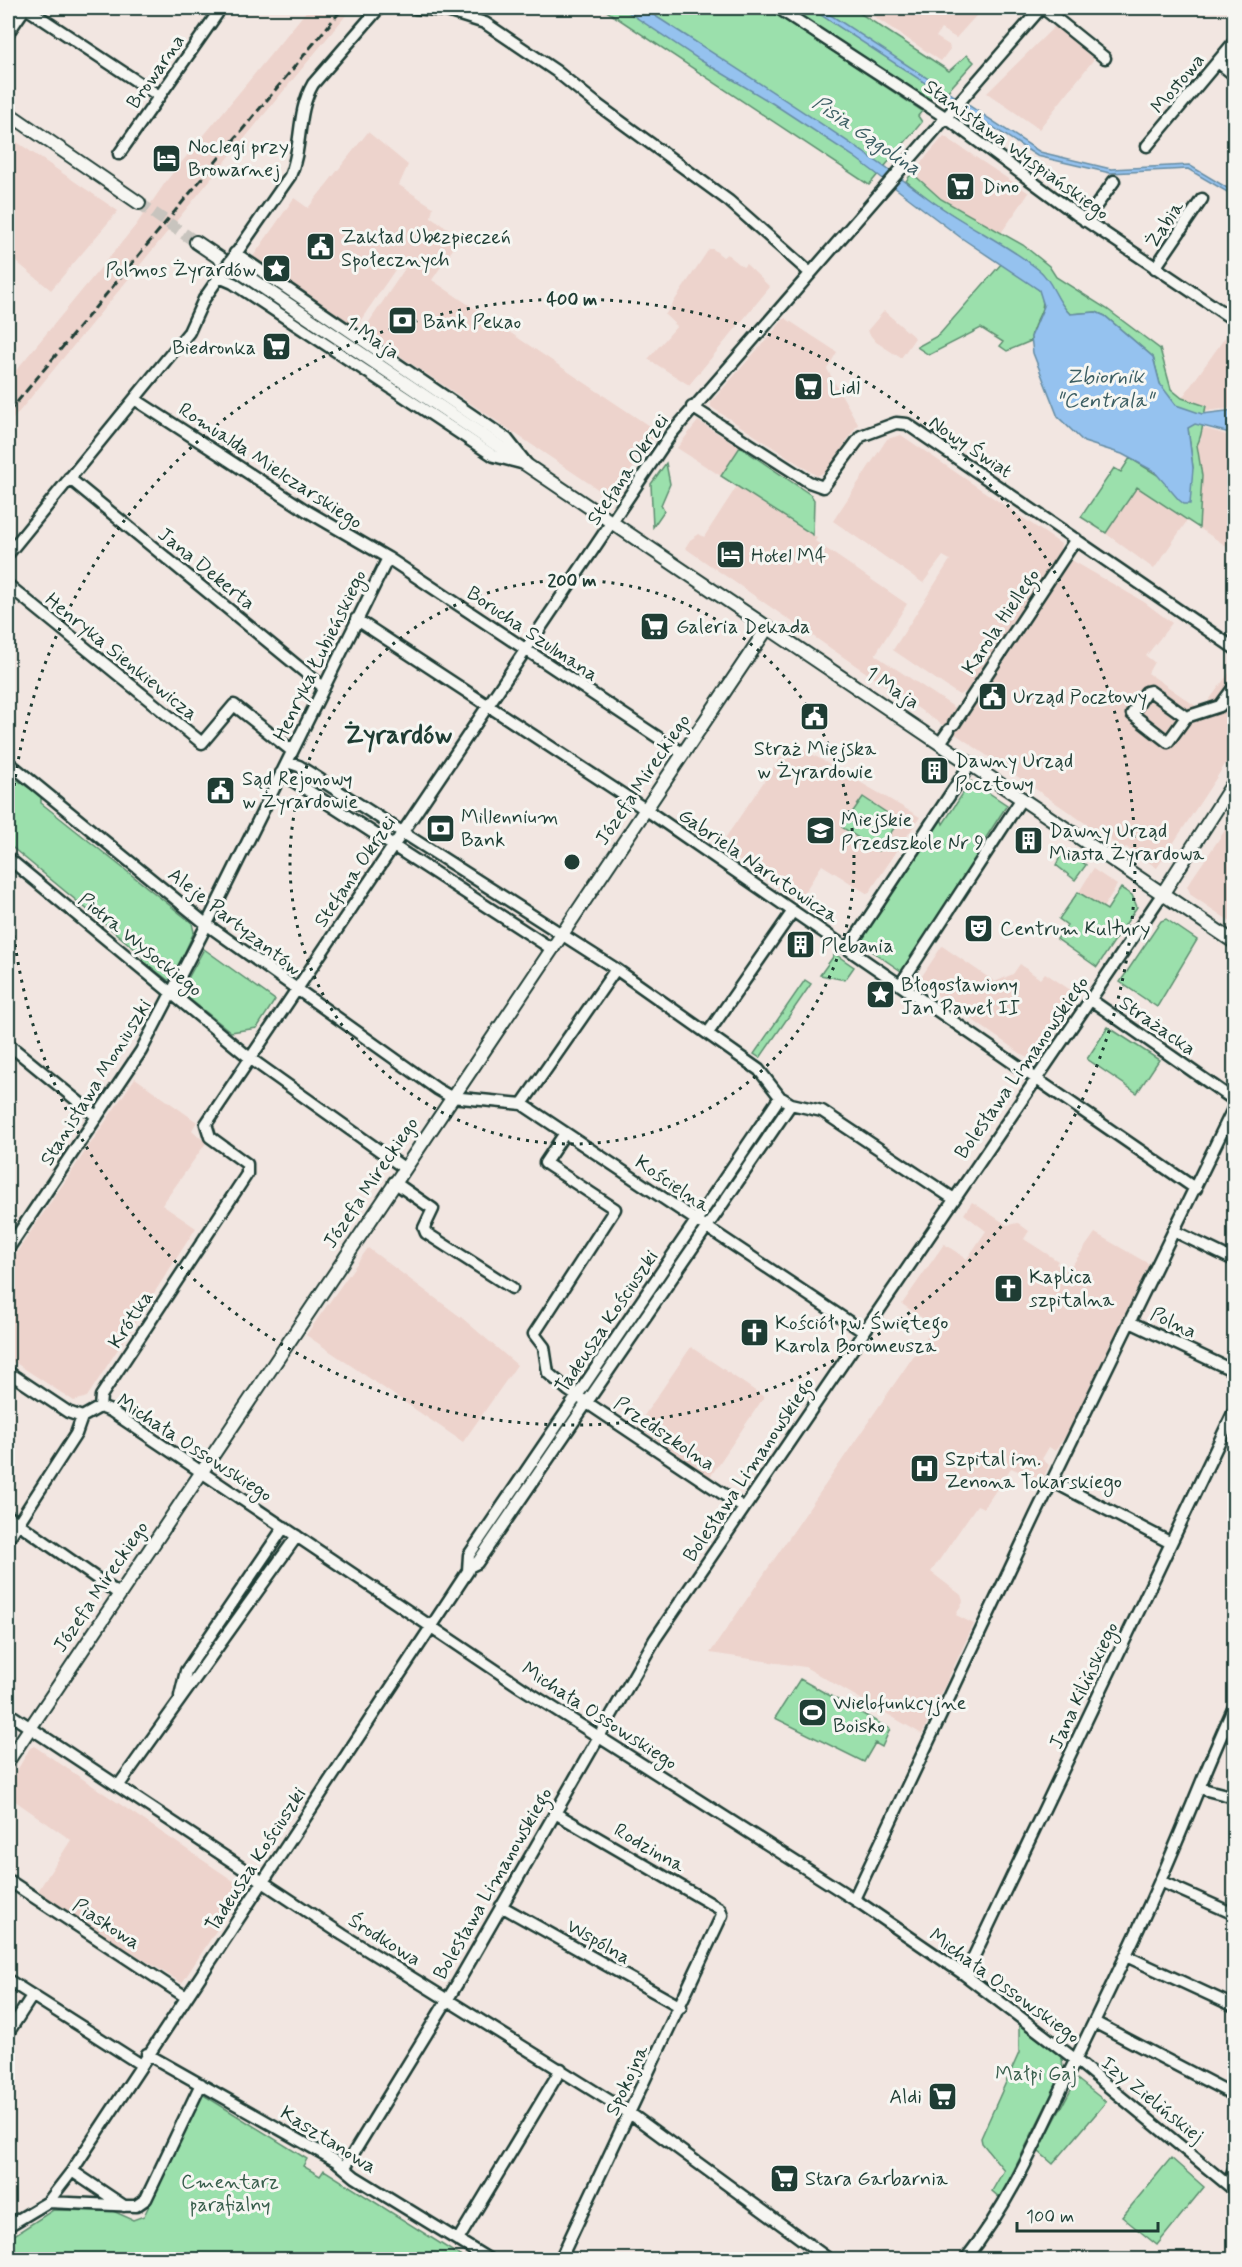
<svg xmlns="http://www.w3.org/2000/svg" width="1242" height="2267" font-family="Mynerve,sans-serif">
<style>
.built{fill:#edd3cc}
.green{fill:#9be0ac;stroke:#5d8e70;stroke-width:1.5}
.water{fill:#95c2ef;stroke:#668da4;stroke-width:1.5}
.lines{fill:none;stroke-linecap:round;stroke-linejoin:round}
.tertiary-tunnel{stroke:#c8c4be;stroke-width:12;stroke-dasharray:12 6;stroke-linecap:butt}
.minor-casing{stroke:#1f3d34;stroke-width:15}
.tertiary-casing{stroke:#1f3d34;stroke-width:16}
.minor{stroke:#f6f6f2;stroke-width:10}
.tertiary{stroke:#f6f6f2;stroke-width:12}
.rail{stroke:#1f3d34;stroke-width:3;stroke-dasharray:9 4.5;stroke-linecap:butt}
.minor-bridge-casing{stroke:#1f3d34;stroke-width:15;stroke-linecap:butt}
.minor-bridge{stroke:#f6f6f2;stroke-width:10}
.ring{fill:none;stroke:#1f3d34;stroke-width:3;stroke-dasharray:3 6}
.labels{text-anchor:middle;stroke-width:6;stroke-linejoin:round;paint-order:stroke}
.street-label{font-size:20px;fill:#1f3d34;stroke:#f6f6f2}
.poi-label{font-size:20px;fill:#1f3d34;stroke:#f6f6f2;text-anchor:start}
.park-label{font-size:20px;fill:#385e4c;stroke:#f6f6f2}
.water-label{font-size:21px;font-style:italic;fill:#3c5e63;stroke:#f6f6f2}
.district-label{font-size:26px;font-weight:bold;fill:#1f3d34;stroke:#f6f6f2}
.centre{fill:#1f3d34;stroke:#f6f6f2;stroke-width:3}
.ring-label{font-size:18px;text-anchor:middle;font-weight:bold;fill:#1f3d34;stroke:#f6f6f2;stroke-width:6;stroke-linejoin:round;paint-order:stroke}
</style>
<rect width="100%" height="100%" fill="#f2e6e1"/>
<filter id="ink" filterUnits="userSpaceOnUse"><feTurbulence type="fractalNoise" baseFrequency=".0167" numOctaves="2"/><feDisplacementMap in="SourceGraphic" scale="12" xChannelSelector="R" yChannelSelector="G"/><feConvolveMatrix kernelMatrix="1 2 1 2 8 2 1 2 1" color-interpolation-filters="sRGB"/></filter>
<g filter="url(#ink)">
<path class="built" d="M309,8H352L8,425V380L136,225L167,180Z
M861,8H983L956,38L941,29L936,37L949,45L950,49L941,61Z
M1055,26L1094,59L1039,129L987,93Z
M368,132L408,165L399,185L433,207L431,217L461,237L432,280L658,432L615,494L608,496L363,331L408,264L401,261L356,327L252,258L294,198L308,208Z
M8,136L118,211L51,290L8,255Z
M944,136L1029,193L1001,233L941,199L912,173Z
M709,249H713L723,257L727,254L743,267L746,264L770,287L689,385L648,359L677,326L665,315Z
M884,311L915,338L901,358L876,342L867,331Z
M785,318L837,352L827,369L858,424L827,471L817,476L711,407V402Z
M1231,329L1234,332V408L1205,411L1206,406L1182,398Z
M698,421L740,447L721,476L677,448Z
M1200,427L1234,437V551L1199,528L1202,476L1197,445L1201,439Z
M901,435L1061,544L1058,557L969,690L959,695L893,650L950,560L943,556L923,583L833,521L887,439Z
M737,486L817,538L815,541L907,604L875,655L966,715L1068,558L1144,602L1172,623L1146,656L1154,662L1148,673L1200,709L1204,707L1232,669L1231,663L1234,665V751L1157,868L1126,847L1124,849L1111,841L685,548L690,540L699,534L704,537Z
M1136,487L1187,521L1154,569L1097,527Z
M791,742L920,817L868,894L822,865L798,902L719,847Z
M1234,817V924L1191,895L1187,886Z
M1093,869L1117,885L1103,908L1079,892Z
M942,946L995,982L1013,974L1020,964L1040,979L1045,973L1078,995L1033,1062L918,982Z
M135,1078L197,1122L192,1130L206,1143L162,1205L196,1228L87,1397L74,1401L8,1358V1265Z
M972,1202L1007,1225L1018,1223L1029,1231L1024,1239L1058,1261L1056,1264L1068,1271L1095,1233L1149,1264L1067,1434L1055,1451L1049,1447L1042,1459L1049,1465L1042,1481L1011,1468L984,1508L977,1505L931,1572L961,1595L963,1601L956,1615L974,1624L922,1734L805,1667L710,1653L934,1326L902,1304L944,1244L967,1259L986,1231L964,1214Z
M368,1248L462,1318L517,1365L463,1442L306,1335Z
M691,1347L764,1397L710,1477L637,1426Z
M34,1746L244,1888L182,1983L36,1894L71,1840L8,1796V1786L30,1748Z"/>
<path class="green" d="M602,8H767L922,111L918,116L922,122L869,185Z
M787,8H852L949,71L967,55L974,62L945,94L937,90L928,102Z
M912,173L941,199L1023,245L1049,266L1056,277L1107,309L1160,349L1171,389L1182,398L1206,406C1203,418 1203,435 1197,445L1202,476L1199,528L1137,487L1106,533L1081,517L1114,468L1121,472L1130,458L1159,476L1193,468L1188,428L1160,384L1153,357L1105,316L1096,312L1070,314C1057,302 1053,286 1041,272L932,202L906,181Z
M1002,263L1039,290C1051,311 1030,321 1031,341L1007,351L1000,346L1003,342L981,328L929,355L917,347L939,335Z
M740,447L811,495L814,500L813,535L721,476Z
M666,463L670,484L661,505L664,511L653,527L651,484Z
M8,774L41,796V803L192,923L194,932L173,978L168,980L143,961L142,955L8,844Z
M971,781L1007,805L980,847L982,855L904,973L857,941L940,815L943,824Z
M863,797L899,821L878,851L842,827Z
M1064,849L1086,865L1075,880L1056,865Z
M1121,888L1132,895L1137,907L1097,967L1057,939L1067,925L1059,919L1078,892L1107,910Z
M1166,919L1197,940L1157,1007L1120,982L1161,921Z
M204,949L275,1000L257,1028L231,1032L187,997L185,984Z
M835,954L854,967L845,980L820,975Z
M805,980L811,984L760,1058L754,1054Z
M1108,1027L1159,1060L1137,1093L1087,1059Z
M800,1679L890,1729L882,1747L875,1743L864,1762L775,1718Z
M1019,2025L1062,2057L1063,2071L1000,2198L992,2191L1004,2170L982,2143L981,2138L1019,2053Z
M1077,2079L1106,2102L1053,2164L1038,2151Z
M202,2094L307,2159L303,2166L320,2176L324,2170L465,2259H8V2239L53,2210L113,2211L133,2220L144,2216Z
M1171,2158L1204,2187L1157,2245L1122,2217Z"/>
<path class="water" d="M622,8H643C740,71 838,132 932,201C966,226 1006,243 1039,270C1054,282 1055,300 1070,314L1096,312L1105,316L1153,357L1160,384L1176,405L1202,414L1234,410V434L1195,424L1188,428L1193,468L1190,504H1184L1179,500L1154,471L1122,454L1084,442L1058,417L1033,353L1031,337L1044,306L1039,290L960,237L853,156L772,103L700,60Z
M810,8H820L1040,152L1111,169L1189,165L1234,192V196L1188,169L1110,173L1037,156Z"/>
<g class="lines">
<path class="tertiary-tunnel" d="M139,203L196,242"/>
<defs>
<path id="minor" d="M26,8L159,96
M415,8L447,11L485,23L556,71L598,105L729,201L809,272
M778,8L945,117L1076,214L1234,320
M1043,8L1105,58
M8,33L25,8
M1218,62L1234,75
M1147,146L1234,42
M119,154L217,14L218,8
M1085,221L1114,181
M235,253L507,439L526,463
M233,258L290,176C303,146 296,113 313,84L379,8
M1155,268L1202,199
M219,277L233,283L494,456L521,463
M136,400L307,511L388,558L659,738
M692,407L809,482L823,487L861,436L896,423L907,424L1234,648
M69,478L323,687
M8,554L189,332L204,299L222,273
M8,585L202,743L234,705L292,751
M356,619L645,809L1196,1189
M1186,717L1150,691L1146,692L1132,714L1168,742L1186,717L1220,706L1234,687
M954,724L1076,539
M940,743L949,730
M672,746L682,753
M8,762L206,924L437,1089L451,1097L522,1104L864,1332
M287,762L299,766L616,969L759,1070L780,1097L791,1104L822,1111L954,1199
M281,773L552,949
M8,858L251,1059L404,1168
M848,949L971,763
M900,985L1022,798
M1091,1000L1234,1100
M708,1033L793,911
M8,1044L97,1117
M522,1104L616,969
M565,1133L545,1163L615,1209L534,1334L544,1347L548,1373L568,1390L744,1508
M394,1182L433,1209L424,1228L426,1233L512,1288
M1174,1231L1234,1260
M8,1249L141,1051L201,936L388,558
M1130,1322L1234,1371
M8,1372L68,1412L82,1417
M100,1407L111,1411L522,1688L860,1903L965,1975L1076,2060L1234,2190
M1052,1481L1171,1543
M8,1516L119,1594
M8,1539L76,1434L82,1417L100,1407L101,1396L247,1174V1164L210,1137L206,1124L671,434L1041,8
M469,1567L477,1563L791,1104
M180,1696L186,1671L284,1527
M8,1713L343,1935L631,2114L830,2260
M119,1785L297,1536
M1199,1788L1234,1797
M555,1813L720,1909L722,1915L560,2260
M8,1880L186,1997
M1160,1881L1234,1914
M854,1899L1035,1516L1234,1107
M501,1906L681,2007
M1126,1956L1234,2006
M965,1975L1234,1411
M8,1980L140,2064
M1094,2022L1234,2095
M8,2033L32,1996
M147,2054L336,2161L355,2177L490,2260
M345,2167L457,1984L655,1639L1163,893
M72,2171L124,2206
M1228,2185L1234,2170
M48,2202L136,2206L146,2199L201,2084
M8,2226L48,2202L72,2171L468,1571L469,1555L780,1097
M458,2240L561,2069
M965,2260C1010,2203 1038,2138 1069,2073C1100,2010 1131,1947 1159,1883C1185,1825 1207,1765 1234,1707"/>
<path id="tertiary" d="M8,113L139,203
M196,242L1234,942
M1163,893L1234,782
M8,1761L768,627"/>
</defs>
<use href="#minor" class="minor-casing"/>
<use href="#tertiary" class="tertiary-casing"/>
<use href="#minor" class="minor"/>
<use href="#tertiary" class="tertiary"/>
<path class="rail" d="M8,413L343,8"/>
<defs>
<path id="minor-bridge" d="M224,270L233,258"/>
</defs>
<use href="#minor-bridge" class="minor-bridge-casing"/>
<use href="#minor-bridge" class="minor-bridge"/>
</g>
</g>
<g class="ring">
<circle cx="572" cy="862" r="282"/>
<circle cx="572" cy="862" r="563"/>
</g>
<defs>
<symbol id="hotel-square" viewBox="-11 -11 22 22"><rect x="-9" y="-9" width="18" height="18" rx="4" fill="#1f3d34" stroke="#f6f6f2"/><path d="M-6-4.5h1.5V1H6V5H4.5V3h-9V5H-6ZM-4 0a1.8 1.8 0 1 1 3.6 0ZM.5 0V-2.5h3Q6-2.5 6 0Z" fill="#fff"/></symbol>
<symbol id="supermarket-square" viewBox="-11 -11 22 22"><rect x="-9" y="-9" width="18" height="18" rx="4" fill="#1f3d34" stroke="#f6f6f2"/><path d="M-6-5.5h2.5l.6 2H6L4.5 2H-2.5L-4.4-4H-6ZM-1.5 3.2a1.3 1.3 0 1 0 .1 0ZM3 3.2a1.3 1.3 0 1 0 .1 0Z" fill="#fff"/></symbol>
<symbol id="civic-square" viewBox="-11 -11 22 22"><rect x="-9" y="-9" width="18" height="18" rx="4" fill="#1f3d34" stroke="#f6f6f2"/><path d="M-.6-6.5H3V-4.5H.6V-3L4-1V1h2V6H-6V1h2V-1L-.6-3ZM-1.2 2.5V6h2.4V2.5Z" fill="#fff"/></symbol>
<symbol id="sight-square" viewBox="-11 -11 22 22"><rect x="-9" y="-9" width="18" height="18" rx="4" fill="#1f3d34" stroke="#f6f6f2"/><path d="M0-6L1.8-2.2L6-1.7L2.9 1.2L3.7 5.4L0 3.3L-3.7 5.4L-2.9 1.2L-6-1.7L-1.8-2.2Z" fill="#fff"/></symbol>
<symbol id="bank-square" viewBox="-11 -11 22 22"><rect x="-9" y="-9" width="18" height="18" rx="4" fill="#1f3d34" stroke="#f6f6f2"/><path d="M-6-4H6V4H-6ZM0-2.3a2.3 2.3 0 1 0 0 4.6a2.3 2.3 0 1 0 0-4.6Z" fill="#fff"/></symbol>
<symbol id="building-square" viewBox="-11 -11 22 22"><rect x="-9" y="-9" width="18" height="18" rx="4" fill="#1f3d34" stroke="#f6f6f2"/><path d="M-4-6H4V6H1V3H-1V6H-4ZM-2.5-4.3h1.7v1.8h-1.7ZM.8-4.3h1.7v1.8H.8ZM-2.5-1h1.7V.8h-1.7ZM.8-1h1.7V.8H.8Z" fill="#fff"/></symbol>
<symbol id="school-square" viewBox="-11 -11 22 22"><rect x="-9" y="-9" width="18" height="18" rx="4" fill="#1f3d34" stroke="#f6f6f2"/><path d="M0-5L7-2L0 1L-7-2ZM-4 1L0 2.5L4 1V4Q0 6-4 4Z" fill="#fff"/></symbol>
<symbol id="theatre-square" viewBox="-11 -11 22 22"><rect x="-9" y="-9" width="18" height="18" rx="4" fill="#1f3d34" stroke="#f6f6f2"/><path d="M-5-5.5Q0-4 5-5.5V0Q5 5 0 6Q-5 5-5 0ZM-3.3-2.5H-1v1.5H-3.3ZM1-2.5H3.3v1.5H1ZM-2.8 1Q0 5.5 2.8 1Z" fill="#fff"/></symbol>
<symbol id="church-square" viewBox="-11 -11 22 22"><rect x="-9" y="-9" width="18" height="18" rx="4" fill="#1f3d34" stroke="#f6f6f2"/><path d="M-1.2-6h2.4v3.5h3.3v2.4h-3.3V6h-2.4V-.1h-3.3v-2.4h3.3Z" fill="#fff"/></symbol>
<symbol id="hospital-square" viewBox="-11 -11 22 22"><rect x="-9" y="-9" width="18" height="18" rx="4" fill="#1f3d34" stroke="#f6f6f2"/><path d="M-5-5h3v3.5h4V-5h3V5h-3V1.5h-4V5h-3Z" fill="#fff"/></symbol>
<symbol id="stadium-square" viewBox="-11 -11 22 22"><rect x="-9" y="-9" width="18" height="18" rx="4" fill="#1f3d34" stroke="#f6f6f2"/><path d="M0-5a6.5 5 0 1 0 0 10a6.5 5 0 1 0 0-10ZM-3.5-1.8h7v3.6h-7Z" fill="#fff"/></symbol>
</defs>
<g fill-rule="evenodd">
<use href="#hotel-square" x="150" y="142" width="33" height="33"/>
<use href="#supermarket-square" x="944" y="170" width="33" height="33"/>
<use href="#civic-square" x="304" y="230" width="33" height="33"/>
<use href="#sight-square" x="260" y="252" width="33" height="33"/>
<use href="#bank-square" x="386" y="304" width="33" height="33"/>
<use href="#supermarket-square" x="260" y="330" width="33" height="33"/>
<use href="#supermarket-square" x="792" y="370" width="33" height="33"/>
<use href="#hotel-square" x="714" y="538" width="33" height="33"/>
<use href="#supermarket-square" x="638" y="610" width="33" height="33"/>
<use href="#civic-square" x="976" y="680" width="33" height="33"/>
<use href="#civic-square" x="798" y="700" width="33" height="33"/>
<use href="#building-square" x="918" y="754" width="33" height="33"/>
<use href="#civic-square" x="204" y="774" width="33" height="33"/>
<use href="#bank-square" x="424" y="812" width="33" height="33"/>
<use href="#school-square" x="804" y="814" width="33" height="33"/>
<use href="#building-square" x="1012" y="824" width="33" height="33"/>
<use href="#theatre-square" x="962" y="912" width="33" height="33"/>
<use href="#building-square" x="784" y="928" width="33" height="33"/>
<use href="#sight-square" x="864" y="978" width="33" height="33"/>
<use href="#church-square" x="992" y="1272" width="33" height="33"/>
<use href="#church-square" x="738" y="1316" width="33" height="33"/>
<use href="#hospital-square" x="908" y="1452" width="33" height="33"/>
<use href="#stadium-square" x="796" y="1696" width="33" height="33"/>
<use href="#supermarket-square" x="926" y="2080" width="33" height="33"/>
<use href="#supermarket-square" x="768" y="2162" width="33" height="33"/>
</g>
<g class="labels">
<g class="street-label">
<text transform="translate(155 71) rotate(-55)" y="7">Browarna</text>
<text transform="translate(1177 83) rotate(-50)" y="7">Mostowa</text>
<text transform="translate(1017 149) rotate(36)" y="7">Stanisława Wyspiańskiego</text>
<text transform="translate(1164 224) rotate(-56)" y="7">Żabia</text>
<text transform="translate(373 337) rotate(34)" y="7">1 Maja</text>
<text transform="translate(971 446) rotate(34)" y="7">Nowy Świat</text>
<text transform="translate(271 465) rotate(33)" y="7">Romualda Mielczarskiego</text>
<text transform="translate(627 469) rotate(-56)" y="7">Stefana Okrzei</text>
<text transform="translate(207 568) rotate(39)" y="7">Jana Dekerta</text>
<text transform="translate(1000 621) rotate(-56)" y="7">Karola Hiellego</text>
<text transform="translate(533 633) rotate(34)" y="7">Borucha Szulmana</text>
<text transform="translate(319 655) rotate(-64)" y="7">Henryka Łubieńskiego</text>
<text transform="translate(122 656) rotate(39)" y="7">Henryka Sienkiewicza</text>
<text transform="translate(893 687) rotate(34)" y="7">1 Maja</text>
<text transform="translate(642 779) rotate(-56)" y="7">Józefa Mireckiego</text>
<text transform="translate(759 865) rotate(34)" y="7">Gabriela Narutowicza</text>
<text transform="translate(354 871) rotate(-56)" y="7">Stefana Okrzei</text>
<text transform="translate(235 921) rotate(38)" y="7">Aleje Partyzantów</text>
<text transform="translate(141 944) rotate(39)" y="7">Piotra Wysockiego</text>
<text transform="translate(1158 1025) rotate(35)" y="7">Strażacka</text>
<text transform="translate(1021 1067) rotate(-55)" y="7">Bolesława Limanowskiego</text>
<text transform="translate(95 1082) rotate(-58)" y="7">Stanisława Moniuszki</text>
<text transform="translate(370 1182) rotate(-56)" y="7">Józefa Mireckiego</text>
<text transform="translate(673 1183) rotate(34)" y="7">Kościelna</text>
<text transform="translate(130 1319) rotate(-57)" y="7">Krótka</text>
<text transform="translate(606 1321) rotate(-56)" y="7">Tadeusza Kościuszki</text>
<text transform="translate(1174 1322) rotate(25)" y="7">Polna</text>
<text transform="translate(665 1433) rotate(34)" y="7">Przedszkolna</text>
<text transform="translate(195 1447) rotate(33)" y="7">Michała Ossowskiego</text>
<text transform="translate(748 1469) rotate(-56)" y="7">Bolesława Limanowskiego</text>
<text transform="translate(100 1586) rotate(-56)" y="7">Józefa Mireckiego</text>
<text transform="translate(1083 1685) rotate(-65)" y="7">Jana Kilińskiego</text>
<text transform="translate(600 1715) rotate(33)" y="7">Michała Ossowskiego</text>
<text transform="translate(650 1847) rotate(30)" y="7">Rodzinna</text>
<text transform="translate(255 1859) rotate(-57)" y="7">Tadeusza Kościuszki</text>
<text transform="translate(492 1883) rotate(-60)" y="7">Bolesława Limanowskiego</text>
<text transform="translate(107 1923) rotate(33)" y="7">Piaskowa</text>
<text transform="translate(385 1939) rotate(32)" y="7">Środkowa</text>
<text transform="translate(599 1941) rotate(30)" y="7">Wspólna</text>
<text transform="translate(1005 1985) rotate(36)" y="7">Michała Ossowskiego</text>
<text transform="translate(626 2080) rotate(-65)" y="7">Spokojna</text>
<text transform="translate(1153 2099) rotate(39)" y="7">Izy Zielińskiej</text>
<text transform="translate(329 2139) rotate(32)" y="7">Kasztanowa</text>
</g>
<g class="poi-label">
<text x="188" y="153">Noclegi przy<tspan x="188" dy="23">Browarnej</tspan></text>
<text x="982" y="193">Dino</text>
<text x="341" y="243">Zakład Ubezpieczeń<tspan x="341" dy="23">Społecznych</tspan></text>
<text x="256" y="276" text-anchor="end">Polmos Żyrardów</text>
<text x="423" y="328">Bank Pekao</text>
<text x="256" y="354" text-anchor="end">Biedronka</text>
<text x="829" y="394">Lidl</text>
<text x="751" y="562">Hotel M4</text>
<text x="676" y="633">Galeria Dekada</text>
<text x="1013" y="703">Urząd Pocztowy</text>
<text x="815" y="755" text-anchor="middle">Straż Miejska<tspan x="815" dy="23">w Żyrardowie</tspan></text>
<text x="955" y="767">Dawny Urząd<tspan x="955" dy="23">Pocztowy</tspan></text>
<text x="242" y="785">Sąd Rejonowy<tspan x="242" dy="23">w Żyrardowie</tspan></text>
<text x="461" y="823">Millennium<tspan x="461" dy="23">Bank</tspan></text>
<text x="841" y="826">Miejskie<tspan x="841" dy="23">Przedszkole Nr 9</tspan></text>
<text x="1049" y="837">Dawny Urząd<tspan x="1049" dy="23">Miasta Żyrardowa</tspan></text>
<text x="1000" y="935">Centrum Kultury</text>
<text x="821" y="952">Plebania</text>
<text x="901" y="991">Błogosławiony<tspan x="901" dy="23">Jan Paweł II</tspan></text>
<text x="1029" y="1283">Kaplica<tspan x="1029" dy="23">szpitalna</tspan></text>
<text x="775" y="1329">Kościół pw. Świętego<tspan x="775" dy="23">Karola Boromeusza</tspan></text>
<text x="945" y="1465">Szpital im.<tspan x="945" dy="23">Zenona Tokarskiego</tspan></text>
<text x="833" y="1709">Wielofunkcyjne<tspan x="833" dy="23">Boisko</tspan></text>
<text x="922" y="2103" text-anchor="end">Aldi</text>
<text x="805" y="2185">Stara Garbarnia</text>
</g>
<g class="park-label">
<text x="1036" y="2080">Małpi Gaj</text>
<text x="230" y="2188">Cmentarz<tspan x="230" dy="23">parafialny</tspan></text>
</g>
<g class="water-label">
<text transform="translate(867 135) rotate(34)" y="7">Pisia Gągolina</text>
<text x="1105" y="383">Zbiornik<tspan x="1105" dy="24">"Centrala"</tspan></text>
</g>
<g class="district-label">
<text x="398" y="743">Żyrardów</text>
</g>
</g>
<circle cx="572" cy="862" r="9" class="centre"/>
<g class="ring-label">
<text x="572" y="305">400 m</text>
<text x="572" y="586">200 m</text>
</g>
<rect width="1242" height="2267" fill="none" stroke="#f6f6f2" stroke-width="30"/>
<rect x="15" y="15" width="1212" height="2237" fill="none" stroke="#1f3d34" stroke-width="2" filter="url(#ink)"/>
<path d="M1017 2222v9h141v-9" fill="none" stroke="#1f3d34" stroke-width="3"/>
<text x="1026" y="2222" font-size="18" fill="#1f3d34" stroke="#f6f6f2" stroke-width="4.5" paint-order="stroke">100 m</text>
</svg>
